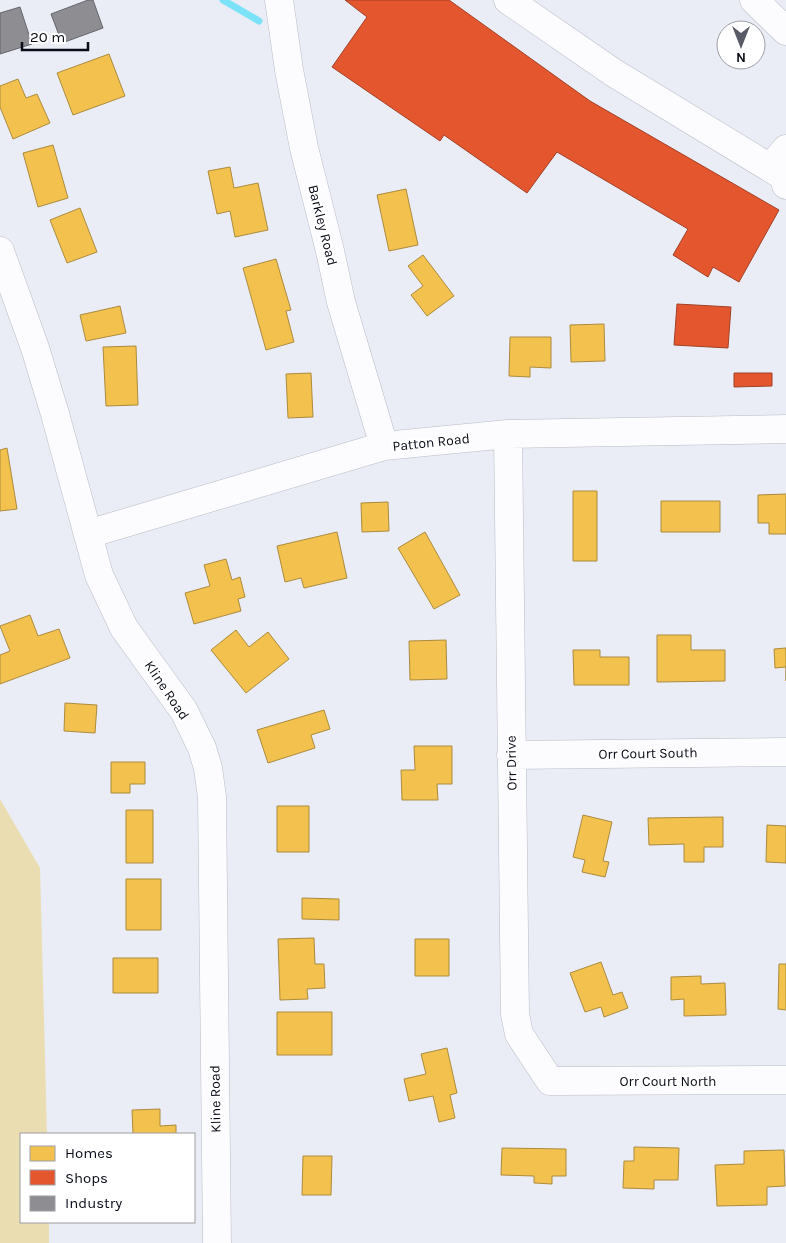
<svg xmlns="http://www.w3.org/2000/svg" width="786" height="1243" font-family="Karla,sans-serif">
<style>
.green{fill:#eaddb2}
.homes{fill:#f2c14e;stroke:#ac8b3e}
.shops{fill:#e4572e;stroke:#a24027}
.industry{fill:#8d8d92;stroke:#65666d}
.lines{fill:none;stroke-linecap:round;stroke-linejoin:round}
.stream{stroke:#7be2f8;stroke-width:7}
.minor-casing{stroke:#b8bcc6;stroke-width:29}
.minor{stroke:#fcfcfe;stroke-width:28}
.labels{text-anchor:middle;stroke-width:5;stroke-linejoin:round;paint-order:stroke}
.street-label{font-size:14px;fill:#090c18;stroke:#fff}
</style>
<rect width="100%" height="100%" fill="#eaedf5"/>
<path class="green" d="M0,799L40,868L47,1134H21V1222H49V1243H0Z"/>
<path class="homes" d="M109,54L125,96L73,115L57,73Z
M18,79L26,98L37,94L50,123L13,139L0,107V86Z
M53,145L68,198L38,207L23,153Z
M230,167L234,188L258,183L268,230L235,237L230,211L217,214L208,171Z
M406,189L418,245L389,251L377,195Z
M80,208L97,252L67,263L50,220Z
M423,255L454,296L427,316L411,295L423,286L408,266Z
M276,259L291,310L286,311L294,342L266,350L243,268Z
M120,306L126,333L86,341L80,315Z
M604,324L605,361L571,362L570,325Z
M510,337H551V368L530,367V377L509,376Z
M136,346L138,405L106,406L103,347Z
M311,373L313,417L288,418L286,374Z
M7,448L17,509L0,511V450Z
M573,491H597V561H573Z
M786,494V534H769V523H758V495Z
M661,501H720V532H661Z
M388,502L389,531L362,532L361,503Z
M337,532L347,578L304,588L301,578L285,582L277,546Z
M425,532L460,595L434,609L398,548Z
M226,559L232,580L240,577L245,597L238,599L241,611L194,624L185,593L210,586L204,565Z
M30,615L38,636L59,629L70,658L0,684V655L10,651L0,626Z
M236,630L249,647L268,632L289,659L246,693L211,650Z
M657,635H691V650H725V681L657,682Z
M446,640L447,679L410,680L409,641Z
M786,648V681V667L775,668L774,649Z
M573,650H600V657H629V685H574Z
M65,703L97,705L95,733L64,731Z
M324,710L330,729L311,735L315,748L268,763L257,730Z
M414,746H452V784H437L438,800H402L401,770H415Z
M111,762H145V784H130V793H111Z
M277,806H309V852H277Z
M126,810H153V863H126Z
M583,815L612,822L603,861L609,862L605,877L582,872L585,860L573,857Z
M723,817V847H704V862H684V844L649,845L648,818Z
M767,825L786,826V863L766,862Z
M126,879H161V930H126Z
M302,898L339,899V920L302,919Z
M314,938L315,964H324L325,988L307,989L308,999L280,1000L278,939Z
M415,939H449V976H415Z
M113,958H158V993H113Z
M601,962L613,995L622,992L628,1008L604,1017L601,1007L585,1012L570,973Z
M779,964H786V1010L778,1009Z
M701,976V984L725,983L726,1015L684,1016V999L671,1000V977Z
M277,1012H332V1055H277Z
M447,1048L457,1093L450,1095L455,1118L439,1122L433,1096L409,1101L404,1079L426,1074L421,1054Z
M160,1109V1126L176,1125V1134H133L132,1110Z
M634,1147L679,1148L678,1180H654V1189L623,1188L624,1161H634Z
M502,1148L566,1149V1176H552V1184L534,1183V1176L501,1175Z
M784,1150L785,1186L767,1187V1205L717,1206L715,1165L744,1164V1151Z
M303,1156H332L331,1195H302Z"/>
<path class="shops" d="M345,0H449L590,101L779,210L739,282L713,267L708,277L673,255L688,229L557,152L527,193L444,135L440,141L332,67L367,17Z
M677,304L731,307L728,348L674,345Z
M734,373H772V386L734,387Z"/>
<path class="industry" d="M88,0H93L103,28L62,43L51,14Z
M20,7L32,44L0,54V13Z"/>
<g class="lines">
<path class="stream" d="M223,0L259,21"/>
<defs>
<path id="minor" d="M279,0L289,70L304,148L330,251L341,302L384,446
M508,0L614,73L785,177L786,185
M754,0L786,31
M770,168L786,149
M0,251L35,348L55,414L99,575L124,628L184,711L202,748L208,768L212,797L217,1243
M508,434L515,1014L519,1034L550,1081L786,1080
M88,534L384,446L508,434L786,429
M511,755L786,752"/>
</defs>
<use href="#minor" class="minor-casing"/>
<use href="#minor" class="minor"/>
</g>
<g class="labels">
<g class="street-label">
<text transform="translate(323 225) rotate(76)" y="5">Barkley Road</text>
<text transform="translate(431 442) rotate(-6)" y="5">Patton Road</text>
<text transform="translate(167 690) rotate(56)" y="5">Kline Road</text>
<text transform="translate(648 753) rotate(-1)" y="5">Orr Court South</text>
<text transform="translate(511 763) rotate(-91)" y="5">Orr Drive</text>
<text x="668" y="1086">Orr Court North</text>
<text transform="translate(215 1099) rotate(-91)" y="5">Kline Road</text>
</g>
</g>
<rect x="20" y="1133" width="175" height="90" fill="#ffffff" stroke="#9d9ea3"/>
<rect x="30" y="1146" width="25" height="15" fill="#f2c14e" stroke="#9d9ea3"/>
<text x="65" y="1158" font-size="15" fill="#090c18">Homes</text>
<rect x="30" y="1170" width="25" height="15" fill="#e4572e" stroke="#9d9ea3"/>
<text x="65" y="1183" font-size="15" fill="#090c18">Shops</text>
<rect x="30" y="1196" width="25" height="15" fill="#8d8d92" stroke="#9d9ea3"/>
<text x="65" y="1208" font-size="15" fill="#090c18">Industry</text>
<g transform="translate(741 45) rotate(180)"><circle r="24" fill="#ffffff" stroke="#9d9ea3"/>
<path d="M0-4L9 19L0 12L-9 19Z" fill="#585b65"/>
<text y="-8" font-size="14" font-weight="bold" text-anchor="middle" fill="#090c18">N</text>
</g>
<path d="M22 42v8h66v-8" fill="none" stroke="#090c18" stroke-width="2.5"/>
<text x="30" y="42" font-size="15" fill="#090c18" stroke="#ffffff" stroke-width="4" paint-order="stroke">20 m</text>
</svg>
